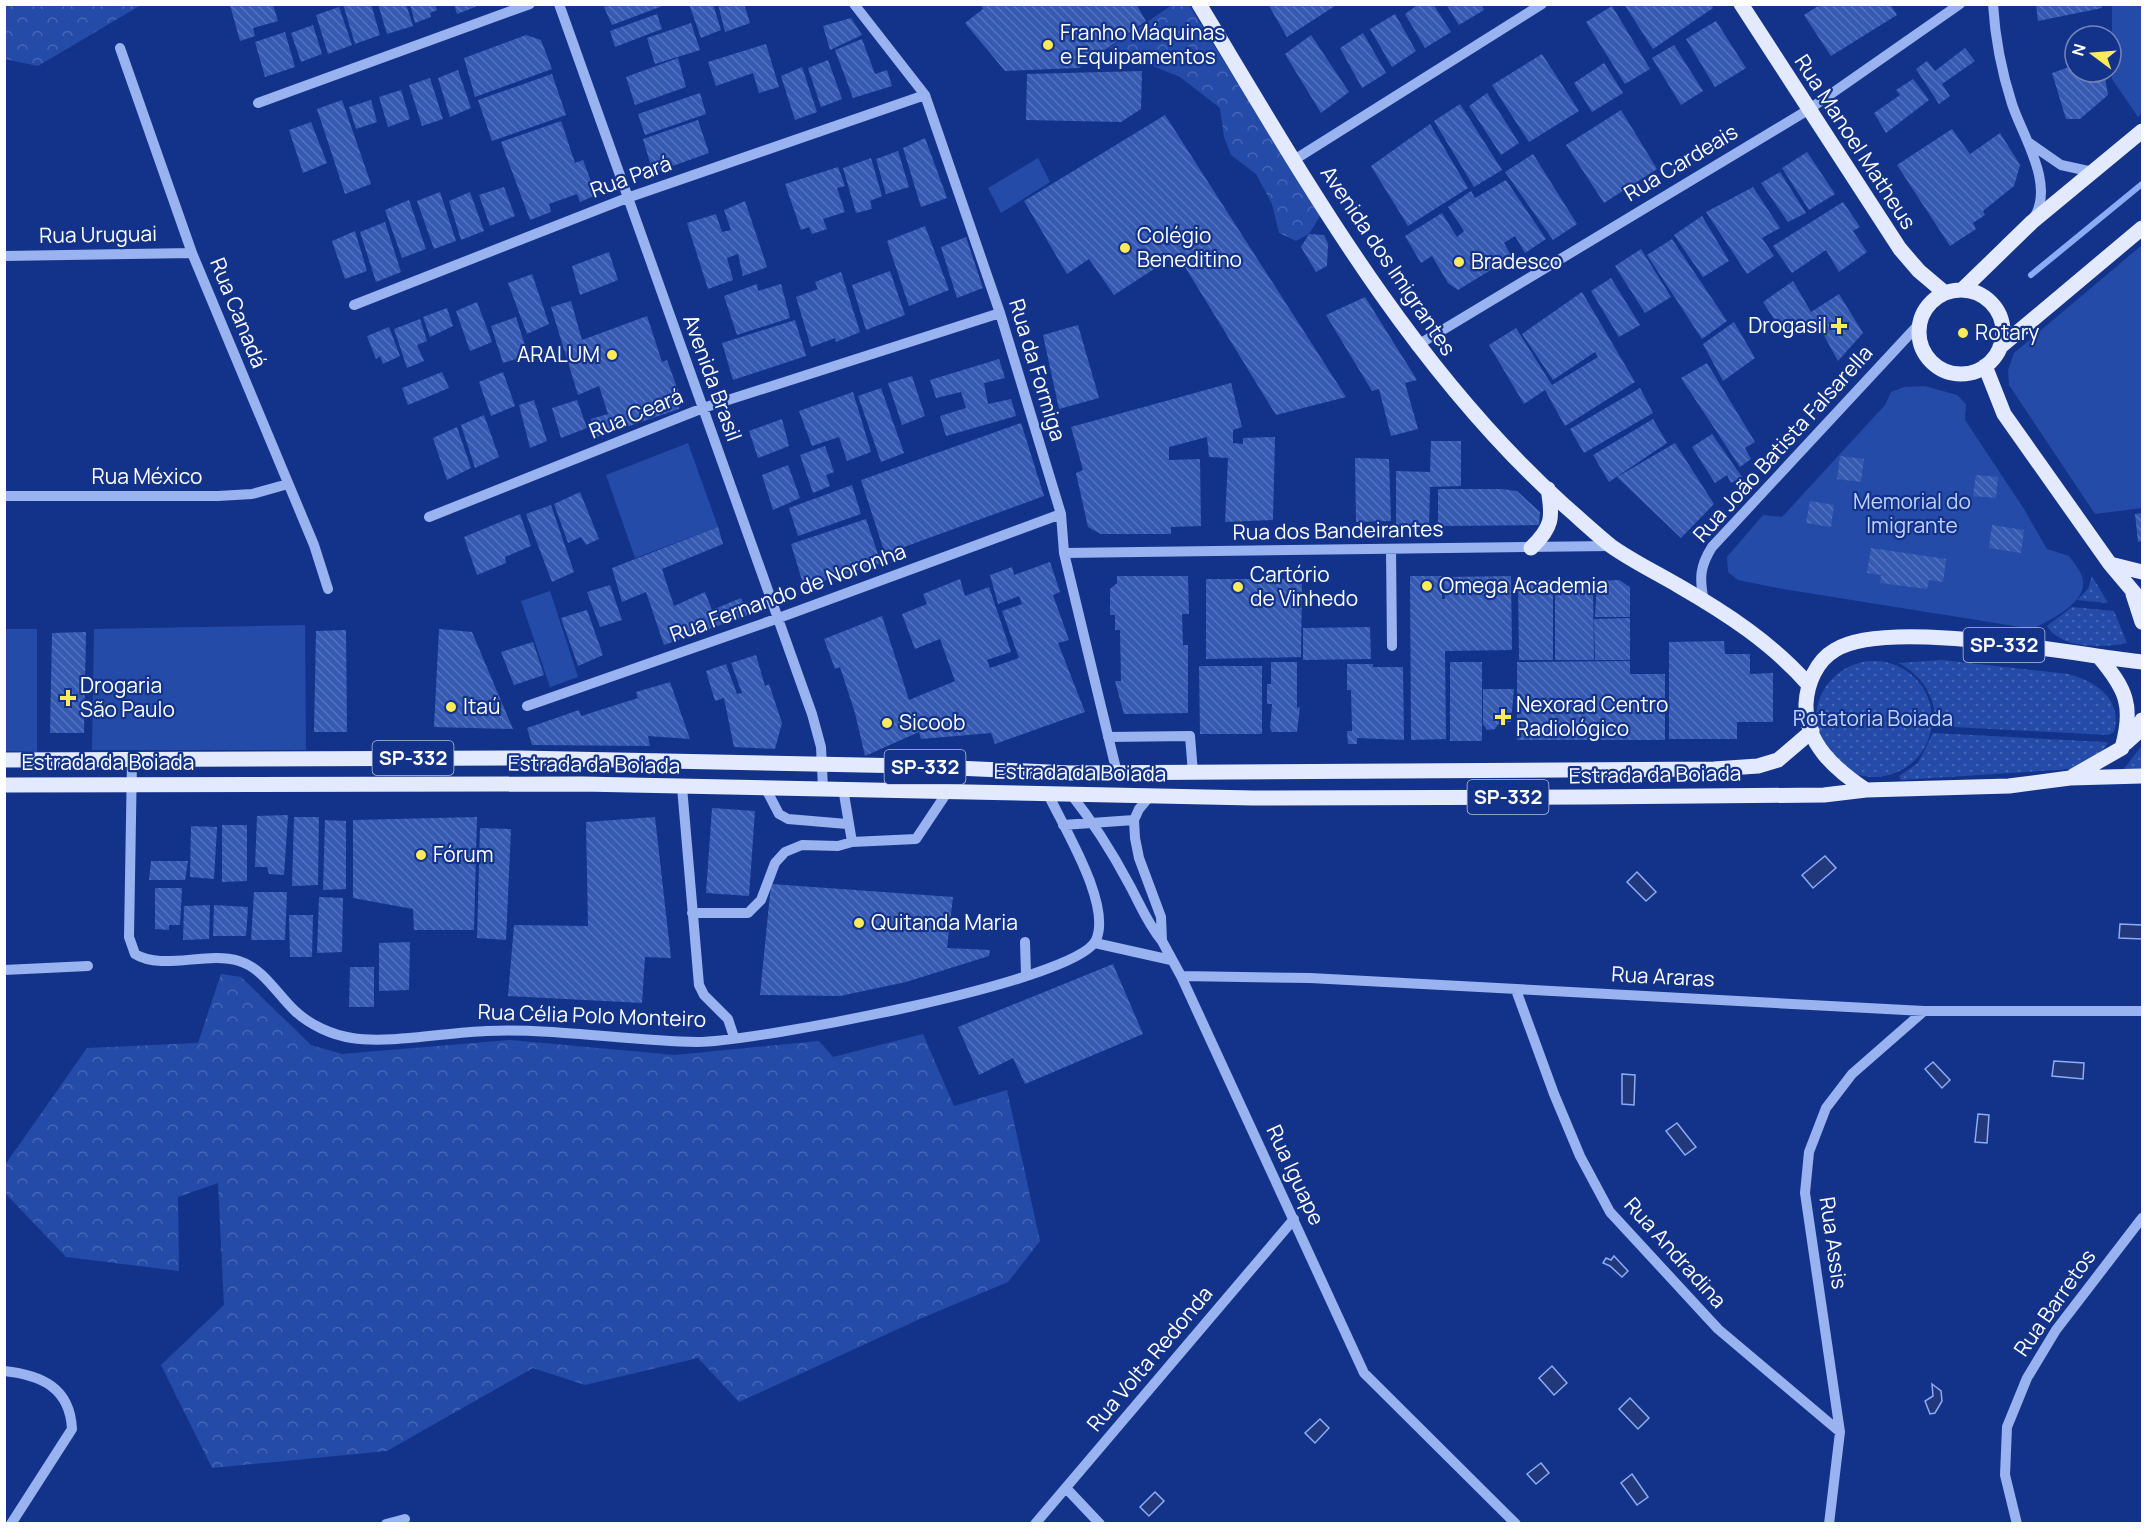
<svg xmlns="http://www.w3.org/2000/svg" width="2147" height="1528" font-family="Manrope,sans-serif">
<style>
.green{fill:#254ba9}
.forest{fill:url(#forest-crowns)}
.park{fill:url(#park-dots)}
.water{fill:#21397a;stroke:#8babf4;stroke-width:1.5}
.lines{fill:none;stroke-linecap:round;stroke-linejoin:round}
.stream{stroke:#8babf4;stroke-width:6}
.building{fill:url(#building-back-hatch)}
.minor{stroke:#99b2f0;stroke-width:10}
.major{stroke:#e3e9ff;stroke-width:15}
.poi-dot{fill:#ffea59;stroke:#13338a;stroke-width:2}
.labels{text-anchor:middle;stroke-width:4.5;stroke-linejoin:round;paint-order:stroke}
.shield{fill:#13338a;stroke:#b8c2dc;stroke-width:1.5}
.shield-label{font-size:20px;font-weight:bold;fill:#fff}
.poi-label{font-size:21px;fill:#fff;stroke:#13338a;text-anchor:start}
.street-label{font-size:21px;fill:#fff;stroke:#13338a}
.park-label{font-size:21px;fill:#c0d1fc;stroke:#13338a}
</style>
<defs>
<pattern id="forest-crowns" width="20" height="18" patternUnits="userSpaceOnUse" patternTransform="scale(1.5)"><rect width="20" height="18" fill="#254ba9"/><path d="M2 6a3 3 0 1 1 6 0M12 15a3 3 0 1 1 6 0" fill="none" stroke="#4666b6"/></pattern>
<pattern id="park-dots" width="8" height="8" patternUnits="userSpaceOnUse" patternTransform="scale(1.5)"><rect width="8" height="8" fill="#254ba9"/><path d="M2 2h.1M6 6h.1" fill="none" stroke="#4666b6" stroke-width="1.8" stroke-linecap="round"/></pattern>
<pattern id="building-back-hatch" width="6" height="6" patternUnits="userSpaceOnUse" patternTransform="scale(1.5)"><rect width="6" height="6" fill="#3659b2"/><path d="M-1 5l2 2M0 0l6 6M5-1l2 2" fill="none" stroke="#5472be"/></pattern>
</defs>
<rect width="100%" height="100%" fill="#13338a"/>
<path class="green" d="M2112,5H2142V113L2138,117L2112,79Z
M1038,158L1050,182L1001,213L988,188Z
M2142,245V508L2095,514L2009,385L2008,370L2014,353Z
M1925,386L1957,395L1966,404L1965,420L2024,509L2047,549L2069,556C2074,563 2083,573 2083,581C2085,605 2050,619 2033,629L1783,589L1738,580L1728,572L1727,557L1763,515L1782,517L1885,405L1891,392L1904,387Z
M688,443L718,527L635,558L606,475Z
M550,591L578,677L550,687L521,601Z
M305,625L306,750H92L94,629Z
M5,629H37V752L5,751Z"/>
<path class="forest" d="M4,5L5,4L141,5L38,66L5,59Z
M1172,5H1189L1320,216L1309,234L1296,241L1279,233L1272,204L1256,174L1231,155L1224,137L1220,108L1180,77L1109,48Z
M221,974L241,977L311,1045L342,1054L510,1040L675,1055L819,1041L833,1057L923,1034L954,1106L1007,1090L1040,1241L1008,1282L922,1318L739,1402L698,1358L585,1385L533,1368L387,1451L212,1468L161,1365L224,1305L218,1183L178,1197L179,1271L66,1257L5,1193V1165L87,1048L198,1043Z"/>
<path class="park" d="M2092,576L2108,603L2077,600L2088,589Z
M2072,607L2114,611L2127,643C2105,648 2060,649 2047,626Z
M1942,660L2069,674C2096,682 2123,699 2114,732L2108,735L1936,726C1935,696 1924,678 1899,663Z
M1816 719a58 58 0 1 1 116 0a58 58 0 1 1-116 0Z
M1933,733L2105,742L2108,743L2100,755L2071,769L1901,780L1899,776L1918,763Z
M2142,747V775L2123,770L2140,748Z"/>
<path class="water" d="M1825,856L1836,868L1813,888L1802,875Z
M1637,872L1656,892L1646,901L1627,882Z
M2120,924L2142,925V939L2119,938Z
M2054,1061L2084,1063L2083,1079L2052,1076Z
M1933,1062L1950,1080L1942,1088L1925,1069Z
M1622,1074L1635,1075L1634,1105L1622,1104Z
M1978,1114L1989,1115L1987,1143L1975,1142Z
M1677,1123L1696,1147L1685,1155L1666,1131Z
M1614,1256L1628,1271L1622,1277L1610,1266L1603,1263L1606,1258L1611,1260Z
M1552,1366L1567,1383L1554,1395L1539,1378Z
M1932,1384L1941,1391L1942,1401L1935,1413L1930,1414L1925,1401L1933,1396Z
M1630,1398L1649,1418L1638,1429L1619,1409Z
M1320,1419L1329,1428L1315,1443L1305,1433Z
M1541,1463L1549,1473L1536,1484L1527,1474Z
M1632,1474L1648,1497L1637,1505L1621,1483Z
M1155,1492L1164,1501L1149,1516L1140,1507Z"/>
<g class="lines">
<path class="stream" d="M2031,275L2142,184"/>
</g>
<path class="building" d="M343,4H371L380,35L355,44Z
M378,4H406L413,26L387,34Z
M410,4H435L437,10L430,13L431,17L415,23Z
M454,4H480V5L457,14Z
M611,4H665V5L612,25L604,7Z
M689,4H713L721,30L701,38Z
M718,4H744L750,23L725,32Z
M981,4H1136L1146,21L1079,68L1005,71L965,23L983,9Z
M1268,4H1338L1287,37Z
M1419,4H1433L1451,32L1425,48L1405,14Z
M1446,4H1481L1484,10L1459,25Z
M1624,4H1711L1713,8L1653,49Z
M1821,4H1890L1897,15L1831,56L1804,15Z
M2036,4H2102V8L2038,21Z
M230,5H273L278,21L253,28L255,36L240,41Z
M1612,6L1650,69L1625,84L1586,22Z
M339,7L352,45L328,54L316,15Z
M657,14L662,29L615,47L610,31Z
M1395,14L1416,51L1392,67L1370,29Z
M851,18L862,35L830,50L823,26Z
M1716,21L1746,68L1715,87L1686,39Z
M691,23L700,50L655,64L647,38Z
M313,25L322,54L301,62L291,33Z
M285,32L295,67L265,77L255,42Z
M1363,33L1386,73L1362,88L1340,48Z
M526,35L541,40L552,69L475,97L464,58Z
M1311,35L1349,92L1321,113L1285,54Z
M862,39L875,74L887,70L892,86L853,98L835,50Z
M766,44L779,87L759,93L753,73L716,86L708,62Z
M1674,45L1703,91L1681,105L1652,58Z
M1965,48L1975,61L1942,84L1950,96L1939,104L1916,69L1927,61L1935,71Z
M1542,54L1579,111L1529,142L1492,85Z
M678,58L686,87L635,105L626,77Z
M828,60L842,99L821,107L808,68Z
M1604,63L1623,93L1592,112L1574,83Z
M2075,65V72H2104L2108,95L2080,119H2066L2052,73Z
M802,67L817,112L795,120L781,76Z
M458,70L471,108L450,117L438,78Z
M1142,71L1141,109L1121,122L1026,120L1027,74Z
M552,74L566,115L492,141L478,100Z
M430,78L443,119L422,126L409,85Z
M1913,79L1929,100L1886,133L1874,113L1900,95L1896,90Z
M401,90L410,119L388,127L379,97Z
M700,93L706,114L645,135L638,114Z
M1487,93L1519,143L1501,155L1469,106Z
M342,100L371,184L345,194L317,109Z
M371,100L377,122L356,129L349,107Z
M1460,104L1502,170L1474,187L1434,121Z
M1621,110L1657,169L1604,203L1566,145Z
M1165,115L1346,397L1276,415L1177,254L1114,295L1089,259L1067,274L1024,201Z
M698,120L709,153L653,173L643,139Z
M561,121L575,163L583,160L596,195L580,202L577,194L549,204L551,212L530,220L501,142Z
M311,122L327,163L303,173L289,130Z
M1430,124L1468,188L1408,226L1371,166Z
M1952,129L1970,154L2000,133L2020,165L2014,186L1983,211L1985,215L1973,223L1976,229L1950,246L1897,165Z
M925,138L947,198L921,207L903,148Z
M898,151L909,187L886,194L876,159Z
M1807,152L1835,194L1809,210L1782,168Z
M1533,154L1577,224L1553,240L1505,172Z
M871,158L882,196L870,201L872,209L856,213L843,168Z
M838,167L845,186L837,188L845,212L823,219L827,229L812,234L809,227L801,230L785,184Z
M1780,172L1806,213L1788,222L1761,183Z
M1506,180L1546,239L1525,253L1515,236L1504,243L1512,257L1458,290L1448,283L1432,256L1421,263L1405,236L1442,213L1457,237L1464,231L1448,207L1471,191L1475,198Z
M504,187L515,216L490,226L479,195Z
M1753,187L1780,228L1762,238L1774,256L1747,274L1706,212Z
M440,192L456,241L434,249L417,201Z
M470,192L484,231L461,240L449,201Z
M409,200L426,249L402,258L385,210Z
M745,201L767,267L743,276L738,254L727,258L733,280L708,289L687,223L716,214L722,232L731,230L724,210Z
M1843,202L1860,227L1853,231L1867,252L1839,272L1826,250L1792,273L1773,246Z
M1702,216L1729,261L1703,277L1674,235Z
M385,222L401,272L376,282L360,232Z
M925,226L949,290L909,306L887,241Z
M355,231L367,271L345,279L332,241Z
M1309,234L1324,235L1328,244L1327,266L1316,272L1301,247Z
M966,237L983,288L957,298L941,247Z
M1672,239L1727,321L1702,339L1647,255Z
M1641,249L1671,297L1645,313L1615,266Z
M609,252L618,280L580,295L572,266Z
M890,271L905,315L866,330L852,285Z
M841,272L860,332L836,342L835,338L811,347L796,297L818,289L815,282Z
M532,274L549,324L527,334L508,283Z
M1611,278L1640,325L1619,337L1591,291Z
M1793,281L1811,312L1839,294L1863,333L1838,361L1815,319L1785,336L1763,302Z
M757,284L758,291L781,284L790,318L737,335L724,296Z
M1582,292L1635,382L1565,426L1545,390L1524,404L1489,345L1516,328L1552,385L1598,357L1595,352L1553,380L1522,334Z
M1365,297L1417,380L1405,383L1418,429L1391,436L1379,389L1372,391L1326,315Z
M571,301L582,340L647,316L662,362L667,360L680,396L679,409L597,437L591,419L608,414L599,386L578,395L551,307Z
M477,302L492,342L470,351L456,311Z
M447,308L453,326L430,337L423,317Z
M516,317L528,355L503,363L491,326Z
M420,319L427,341L417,345L424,361L407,368L394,329Z
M795,320L806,356L733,380L722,343Z
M1734,322L1755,358L1723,381L1703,344Z
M1078,325L1099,398L1059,409L1043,335Z
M389,327L400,356L383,364L380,356L376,359L367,336Z
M999,359L1005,378L984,383L988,404L1011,399L1016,416L946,436L940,416L966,408L961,392L936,398L930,380Z
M1707,363L1755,442L1745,448L1751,459L1740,467L1681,378Z
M442,372L449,388L408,405L402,388Z
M503,372L515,406L491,416L479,382Z
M912,376L925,416L902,425L888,383Z
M1231,383L1242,427L1233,430V443L1243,444V438L1275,437L1273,520L1225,522L1228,458L1209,457L1207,437L1169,447V460L1200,459L1201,526L1171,527V534H1101L1088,527L1076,473L1083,470L1071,427Z
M881,388L904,453L881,462L858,396Z
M1640,388L1653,413L1584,453L1570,429Z
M853,392L871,452L847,461L839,437L812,446L799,411Z
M534,400L547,441L530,448L519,405Z
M577,400L587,428L561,438L552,408Z
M484,415L499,457L475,468L461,425Z
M782,419L789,446L758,458L749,431Z
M1653,419L1667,443L1609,482L1593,455Z
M1021,423L1044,496L885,554L861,480Z
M457,427L471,468L447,480L433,438Z
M1712,434L1742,477L1731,483L1727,475L1715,483L1692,447Z
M1431,441H1461V486L1430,487L1429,526L1396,525V471L1430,472Z
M1675,443L1714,504L1681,538L1617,477Z
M825,446L834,472L826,475L830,486L813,493L800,455Z
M1840,456L1864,459L1861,482L1837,479Z
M1355,458L1389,459L1391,521L1356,522Z
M788,465L800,498L773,510L762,475Z
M1976,475L1998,477L1996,498L1973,496Z
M852,485L861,514L798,536L789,508Z
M1438,489H1502L1517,491L1540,512L1539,525L1438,526Z
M580,492L599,539L586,545L581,537L568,543L554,504Z
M1810,501L1834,505L1831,527L1806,523Z
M551,505L574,572L552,582L526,514Z
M2142,513V541L2138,542L2135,514Z
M520,514L531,546L505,557L506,563L477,575L464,537Z
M866,519L881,563L804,587L791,544Z
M1992,525L2024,530L2021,553L1989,548Z
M718,527L723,544L662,569L674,606L705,592L712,610L741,598L748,615L664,645L646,592L622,602L612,568Z
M1871,548L1946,559L1943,582L1929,580L1927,589L1880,583L1881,575L1867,573Z
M1050,562L1060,592L1053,595L1069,640L1058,643L1085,712L995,744L991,733L921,739L919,732L865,756L855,713L840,667L835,669L824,639L882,616L909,700L955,681L940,639L915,649L902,614L927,604L923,594L960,579L965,596L989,587L1011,652L987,660L990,668L1019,658L1002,611L1022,604L1019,596L998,604L990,575L1012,567L1014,575Z
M1117,576H1188L1189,614H1182L1183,645H1188V713L1124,714L1115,681H1121L1120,630H1115V615H1110V589L1117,583Z
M1410,576H1442V599H1445L1444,577L1511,576L1512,650L1445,651L1446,739L1411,740Z
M1206,579H1302L1301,657L1206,659Z
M1518,580H1553V660H1519Z
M1619,580L1630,587V617H1595L1597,581Z
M1555,581H1593L1594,660H1555Z
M610,585L622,620L600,627L587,592Z
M587,610L603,655L578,666L561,618Z
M1630,618V660H1595L1594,619Z
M1370,627L1371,659L1303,660V628Z
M439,629L472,632L513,729L434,727Z
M346,630L347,732H314L316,631Z
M86,632L84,733H50L52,633Z
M1724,641L1725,654H1750V674L1773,673V722H1737V739H1669V642Z
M533,642L544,675L514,685L501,652Z
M756,655L765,686L769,684L782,723L775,749L734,747L724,698L715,701L706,671L726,664L737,694L742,693L731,663Z
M1630,661V674H1665V740H1517V662Z
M1271,662H1297V708L1300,707L1297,732H1272L1270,728L1272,704H1267V684H1271Z
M1450,662H1482V741H1450Z
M1347,664H1373V667H1403L1404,740L1357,738V744H1348L1347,731H1352L1351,690H1347Z
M1199,666H1262V734H1200Z
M670,682L690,739L648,736L650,746L532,745L527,728L579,710L581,716L638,698L636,692Z
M1483,689H1514L1511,722H1500L1495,729L1487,730L1483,724Z
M712,808L755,811L749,896L706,893Z
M288,815L284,875L269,874L267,867H255L257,816Z
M294,817H319L318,885L292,886Z
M477,817L474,930H414L413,909L353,898V820Z
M655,817L671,958L645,957L642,1003L508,996L514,925L588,926L586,822Z
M325,820L346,821V889L323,890Z
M222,825H247V881L222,882Z
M191,826L217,827L214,879L190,877Z
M480,828L511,829L506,940L477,938Z
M151,861H188L185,880H149Z
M771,884L953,897L947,948L990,950L989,956L906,982L840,996L760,995Z
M155,888H182L180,925H169V930L155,929Z
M254,892H287L285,940H251Z
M319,897L343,898L342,952L317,953Z
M210,905L209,939L183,940L184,906Z
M214,905L248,907L246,936H213Z
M289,915H313L312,957H290Z
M410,942L409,990L379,991V943Z
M1113,964L1143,1034L1025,1084L1013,1058L979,1075L958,1027Z
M350,967H374V1007H349Z"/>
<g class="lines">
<path class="minor" d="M559,4L812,714L821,747L823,788
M854,4L925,95L1000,313L1061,514L1064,553L1117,773
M1993,4C1995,37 2002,73 2012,104C2023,137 2054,183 2035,216
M120,48L192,253L314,545L328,589
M258,103L530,4
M2028,142L2061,165L2093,172
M1294,160L1542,4
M4,256L192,253
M354,305L627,198L925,95
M1416,346L1808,110L1960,4
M4,496H218L252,494L288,484
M429,517L703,408L1000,313
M1391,549L1392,646
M1064,553L1612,546
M1704,601C1699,578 1700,566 1712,547L1920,323
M527,706L776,619L1061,514
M1108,737L1190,736L1193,773
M132,760L129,937L135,954C162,971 207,951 239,961C263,968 277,994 295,1011C310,1025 332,1035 352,1038C389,1044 448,1032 487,1031C557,1028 627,1041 697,1042C752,1042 1077,982 1096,940C1112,905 1064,828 1048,794
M682,787L699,985L704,995L728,1019L734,1037
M843,788L852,842
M766,789L779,814L788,819L847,824
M1070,793C1093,822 1112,852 1129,884C1140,904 1147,923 1162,941
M1150,796L1139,809L1134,820L1135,838L1139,858L1161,917L1162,941L1181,976L1364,1373L1516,1524
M1063,825L1134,820
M692,913H748L761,900L775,863L785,852L802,845L838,846L852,842L916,839L948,791
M1025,942L1026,974
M1095,943L1171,960
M4,970L88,966
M1181,976L1310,978L1924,1011H2142
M1516,990L1554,1094L1580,1156L1610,1212L1718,1329L1840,1432
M4,1371C42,1375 70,1388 72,1429L11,1524
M1066,1488L1100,1524
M386,1524L405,1519
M1035,1524L1294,1219
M1829,1524L1840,1432L1805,1193L1809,1152L1826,1108L1852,1074L1924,1011
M2017,1524L2005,1475L2007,1427L2027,1378L2056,1330L2142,1218"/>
<path class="major" d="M1199,4C1306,181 1410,367 1565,506C1580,519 1595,533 1611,546C1632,561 1657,573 1679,586C1726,613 1772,643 1808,684
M1741,4L1900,249L1919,271L1945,293
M1962,290L2032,222L2142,131
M1919 332a42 42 0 1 1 84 0a42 42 0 1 1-84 0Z
M2000,347L2142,228
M1985,366L2004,414L2110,564L2142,602
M1531,548C1553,527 1553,517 1548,489
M2110,564L2142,572
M2133,594L2142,622
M2126,743L2136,734L2142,720
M4,760L520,758L911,766L1070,773L1714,769L1758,766L1778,760L1812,731
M2073,776L2122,748C2134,706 2126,689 2099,657
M4,785L582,784L1253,798L1587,797L1824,795L1866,790L2009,786L2070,778L2142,776
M1866,790C1836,770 1805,744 1806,704C1807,684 1816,661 1835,650C1887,617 2076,655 2142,662"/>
</g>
<g class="poi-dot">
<circle cx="1048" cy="45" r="6"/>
<circle cx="1125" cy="248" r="6"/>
<circle cx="1459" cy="262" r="6"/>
<path d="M1836 317h6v6h6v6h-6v6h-6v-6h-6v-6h6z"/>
<circle cx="1963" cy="333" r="6"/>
<circle cx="612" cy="355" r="6"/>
<circle cx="1427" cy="586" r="6"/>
<circle cx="1238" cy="587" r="6"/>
<path d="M65 689h6v6h6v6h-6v6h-6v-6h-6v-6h6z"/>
<circle cx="451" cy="707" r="6"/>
<path d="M1500 708h6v6h6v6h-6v6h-6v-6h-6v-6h6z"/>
<circle cx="887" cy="723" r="6"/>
<circle cx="421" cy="855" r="6"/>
<circle cx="859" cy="923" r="6"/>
</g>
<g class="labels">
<g class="shield">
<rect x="1963.5" y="628" width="81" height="34" rx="4.5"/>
<rect x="372.5" y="741" width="81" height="34" rx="4.5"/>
<rect x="884.5" y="750" width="81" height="34" rx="4.5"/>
<rect x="1467.5" y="780" width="81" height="34" rx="4.5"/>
</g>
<g class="shield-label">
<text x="2004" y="652">SP-332</text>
<text x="413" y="765">SP-332</text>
<text x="925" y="774">SP-332</text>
<text x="1508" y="804">SP-332</text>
</g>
<g class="poi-label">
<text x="1060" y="40">Franho Máquinas<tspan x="1060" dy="24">e Equipamentos</tspan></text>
<text x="1137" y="243">Colégio<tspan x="1137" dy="24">Beneditino</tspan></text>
<text x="1471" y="269">Bradesco</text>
<text x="1827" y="333" text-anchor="end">Drogasil</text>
<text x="1975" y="340">Rotary</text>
<text x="600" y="362" text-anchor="end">ARALUM</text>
<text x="1250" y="582">Cartório<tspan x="1250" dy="24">de Vinhedo</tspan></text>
<text x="1439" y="593">Omega Academia</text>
<text x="80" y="693">Drogaria<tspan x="80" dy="24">São Paulo</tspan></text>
<text x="1516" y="712">Nexorad Centro<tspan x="1516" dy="24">Radiológico</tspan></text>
<text x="463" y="714">Itaú</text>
<text x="899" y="730">Sicoob</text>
<text x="433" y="862">Fórum</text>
<text x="871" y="930">Quitanda Maria</text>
</g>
<g class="street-label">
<text transform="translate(1855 142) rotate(57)" y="7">Rua Manoel Matheus</text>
<text transform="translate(1681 163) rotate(-31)" y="7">Rua Cardeais</text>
<text transform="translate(631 177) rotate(-20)" y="7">Rua Pará</text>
<text transform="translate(98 235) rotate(-1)" y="7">Rua Uruguai</text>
<text transform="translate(1388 261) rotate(56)" y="7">Avenida dos Imigrantes</text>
<text transform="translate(238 313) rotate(68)" y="7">Rua Canadá</text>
<text transform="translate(1037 370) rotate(73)" y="7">Rua da Formiga</text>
<text transform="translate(712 378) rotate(70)" y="7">Avenida Brasil</text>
<text transform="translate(636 414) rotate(-22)" y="7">Rua Ceará</text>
<text transform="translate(1783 444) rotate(-48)" y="7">Rua João Batista Falsarella</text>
<text x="147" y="484">Rua México</text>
<text transform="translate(1338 531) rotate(-1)" y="7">Rua dos Bandeirantes</text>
<text transform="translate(788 593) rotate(-20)" y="7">Rua Fernando de Noronha</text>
<text x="108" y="770">Estrada da Boiada</text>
<text transform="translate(594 765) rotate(1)" y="7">Estrada da Boiada</text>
<text transform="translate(1080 773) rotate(1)" y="7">Estrada da Boiada</text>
<text transform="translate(1655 775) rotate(-1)" y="7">Estrada da Boiada</text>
<text transform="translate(1663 977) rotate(3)" y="7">Rua Araras</text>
<text transform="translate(592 1016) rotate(2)" y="7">Rua Célia Polo Monteiro</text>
<text transform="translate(1295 1175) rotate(65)" y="7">Rua Iguape</text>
<text transform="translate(1833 1243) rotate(82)" y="7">Rua Assis</text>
<text transform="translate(1675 1253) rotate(48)" y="7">Rua Andradina</text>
<text transform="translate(2055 1303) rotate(-55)" y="7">Rua Barretos</text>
<text transform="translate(1150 1359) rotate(-50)" y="7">Rua Volta Redonda</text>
</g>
<g class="park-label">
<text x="1912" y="509">Memorial do<tspan x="1912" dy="24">Imigrante</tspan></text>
<text x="1873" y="726">Rotatoria Boiada</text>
</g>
</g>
<rect width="2147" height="1528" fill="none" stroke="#ffffff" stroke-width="12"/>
<g transform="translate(2093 54) rotate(286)"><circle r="28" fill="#13338a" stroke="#7185b9" stroke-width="1.5"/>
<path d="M0-4.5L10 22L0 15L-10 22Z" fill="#ffea59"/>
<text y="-9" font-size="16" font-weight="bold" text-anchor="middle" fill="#ffffff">N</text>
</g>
</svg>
